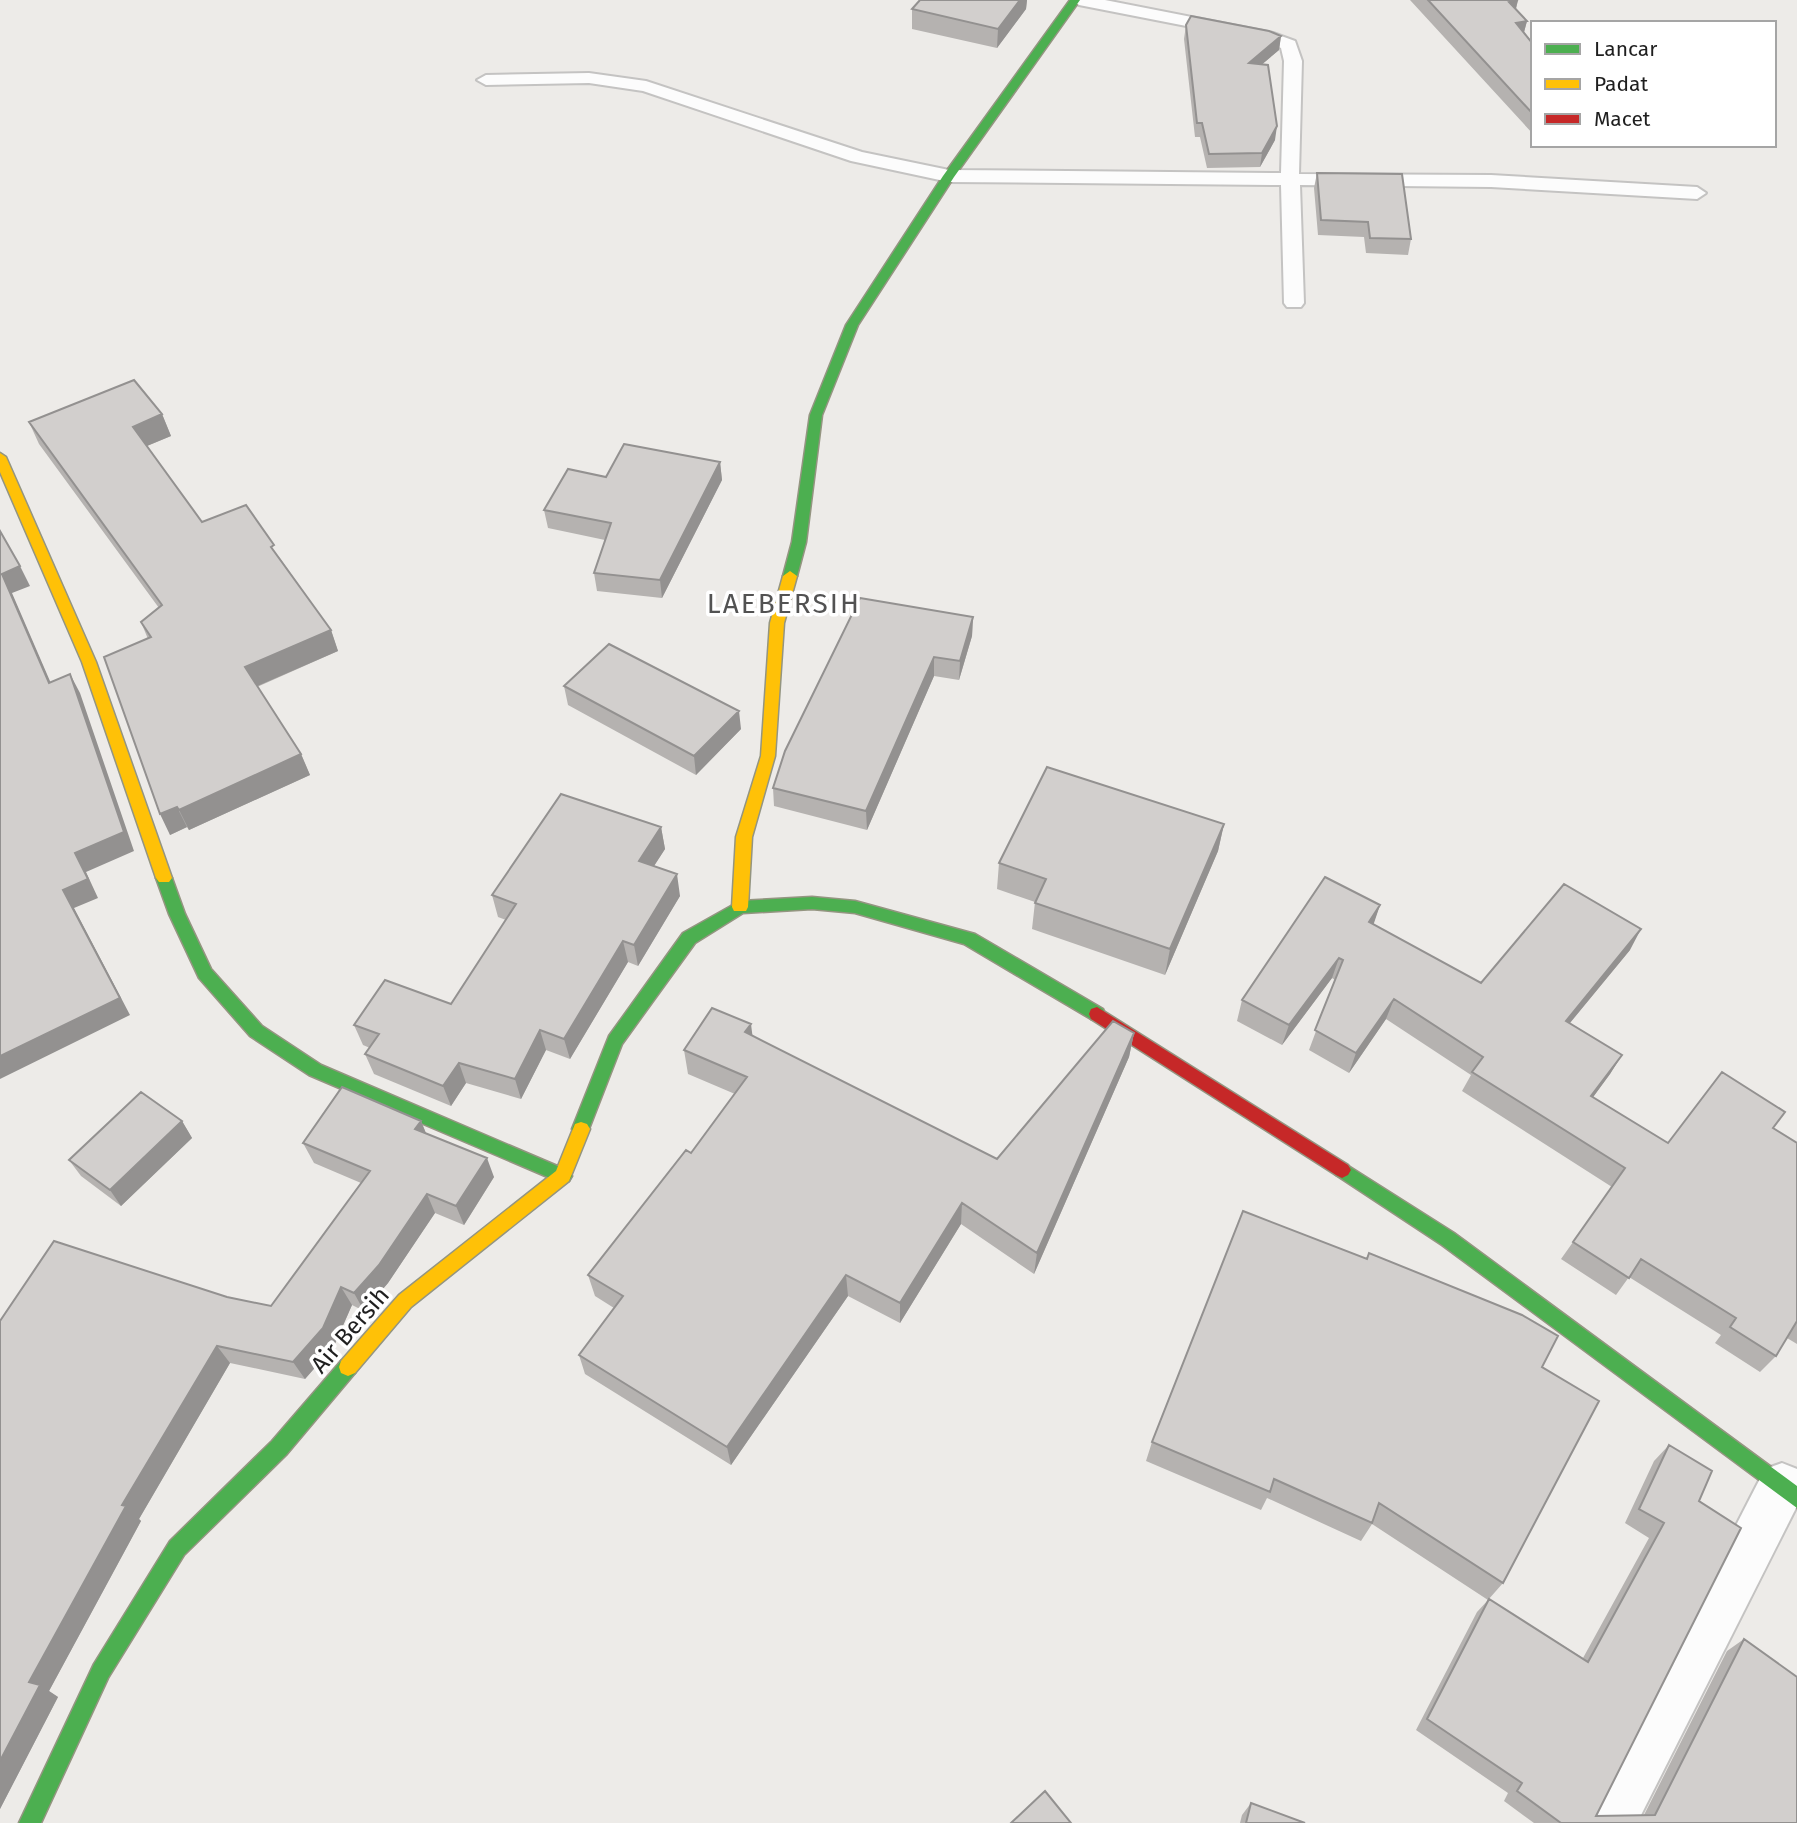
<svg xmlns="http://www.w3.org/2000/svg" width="1797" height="1823" font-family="'Fira Sans',sans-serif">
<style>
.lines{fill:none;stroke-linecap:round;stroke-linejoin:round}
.lane-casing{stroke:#c4c3c2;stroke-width:4}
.street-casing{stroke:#c4c3c2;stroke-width:4}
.fast-casing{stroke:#949581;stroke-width:3}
.slow-casing{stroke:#949581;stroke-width:3}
.jam-casing{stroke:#949581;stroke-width:3}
.lane{fill:#fcfcfc;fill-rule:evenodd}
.street{fill:#fcfcfc;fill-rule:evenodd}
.fast{fill:#4caf50;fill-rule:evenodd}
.slow{fill:#ffc107;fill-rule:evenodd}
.jam{fill:#c62828;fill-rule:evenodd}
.wall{fill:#b5b2b0}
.shaded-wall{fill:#939190}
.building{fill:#d2cfcd;stroke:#939190;stroke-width:2}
.labels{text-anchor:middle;stroke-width:7;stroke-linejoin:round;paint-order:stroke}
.street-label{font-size:24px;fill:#1f1f1f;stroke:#fff}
.quarter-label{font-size:28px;letter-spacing:2px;fill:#525252;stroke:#fff}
</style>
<rect width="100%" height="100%" fill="#edebe8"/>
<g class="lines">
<defs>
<path id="lane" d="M1071,0H1105L1273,33L1295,41L1302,61L1299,174L1491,175L1697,187L1706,193L1697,199L1491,187L1300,185L1304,303L1301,307H1287L1284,303L1281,185L949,182L851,161L643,91L589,83L486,85L477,80L486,75L589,73L646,81L862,152L949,170L1281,173L1284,61L1281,48L1268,42L1079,5Z"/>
<path id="street" d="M1782,1463L1797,1469V1506L1637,1823H1583L1765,1469Z"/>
<path id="fast" d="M1070,0H1080L954,177L858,325L822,415L806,542L797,576L790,581L785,579L783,576L792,542L810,415L846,325L943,176Z
M164,872L169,874L172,878L185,914L211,969L262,1026L321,1065L569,1171L572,1176L569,1181L563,1184L557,1181L309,1075L250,1036L199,978L169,914L156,878L159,874Z
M812,897L855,901L975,934L1103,1009L1105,1014L1103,1019L1097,1021L1091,1019L964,944L855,913L812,909L743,913L695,943L622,1044L587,1134L581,1136L575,1134L572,1129L609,1036L683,933L740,901Z
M1342,1162L1454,1233L1797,1486V1508L1442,1245L1336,1175L1333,1170L1336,1165Z
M348,1358L355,1361L357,1367L355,1373L286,1455L184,1555L108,1678L41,1823H19L94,1664L170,1541L272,1441L341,1361Z"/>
<path id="slow" d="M0,453L6,457L96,662L172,878L169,882H159L156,878L82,662L0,472Z
M790,571L797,576L784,623L775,756L752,837L748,907L746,911H734L732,907L736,837L761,756L770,623L783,576Z
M581,1122L587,1124L590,1129L569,1181L411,1307L355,1373L348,1376L341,1373L339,1367L341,1361L399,1295L556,1171L575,1124Z"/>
<path id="jam" d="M1097,1007L1348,1165L1351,1170L1348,1175L1342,1178L1336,1175L1091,1019L1089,1014L1091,1009Z"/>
</defs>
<use href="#lane" class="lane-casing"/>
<use href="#street" class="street-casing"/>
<use href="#fast" class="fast-casing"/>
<use href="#slow" class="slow-casing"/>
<use href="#jam" class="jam-casing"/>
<use href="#lane" class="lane"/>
<use href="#street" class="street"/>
<use href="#fast" class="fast"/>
<use href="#slow" class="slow"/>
<use href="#jam" class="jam"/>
</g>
<path class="wall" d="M920,0H1027L1026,9L997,48L912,29V9Z
M1410,0H1518L1516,9L1527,21L1524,32L1533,44V134Z
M1186,25L1281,36L1279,50L1262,64L1275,140L1260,167L1207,168L1200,137H1195L1184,39Z
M1317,173L1411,239L1408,255L1366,253L1364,237L1318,235L1314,188Z
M162,414L171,436L147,446L202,522L279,557L331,630L338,651L257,687L301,754L310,775L189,830L187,827L170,835L148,639L141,622L159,608L39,444L29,422Z
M720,462L722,480L662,598L597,591L594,573L605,540L548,528L544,510L606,477Z
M973,617L972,636L959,680L934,676L867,830L774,806L773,788Z
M564,686L741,729L696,775L568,705Z
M1224,824L1218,851L1165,975L1032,929L1035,902L997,889L999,863Z
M661,827L665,849L654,866L680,896L638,966L628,962L570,1059L546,1050L521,1099L466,1083L451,1106L374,1074L365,1054L370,1048L363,1045L354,1025L451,1004L506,920L498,917L492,895Z
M1380,905L1373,924L1481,983L1630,950L1570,1023L1622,1055L1610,1074L1593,1097L1668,1143L1773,1128L1797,1143V1344L1787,1338L1776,1356L1760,1372L1715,1343L1721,1335L1629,1277L1616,1295L1561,1259L1612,1187L1462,1091L1471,1075L1386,1019L1349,1073L1309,1050L1335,980L1332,978L1282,1045L1237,1021L1242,1000Z
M1134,1033L1129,1057L1034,1274L961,1224L900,1323L848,1296L731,1465L585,1374L579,1355L614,1308L595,1296L588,1275L691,1153L735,1094L688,1074L684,1050L752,1036L997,1159Z
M182,1121L192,1138L121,1206L81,1176L69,1160Z
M421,1121L426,1133L494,1177L464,1225L435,1213L388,1283L364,1311L352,1305L334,1346L305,1379L230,1363L139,1519L141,1521L49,1691L58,1697L0,1809V1321L227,1297L271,1306L361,1183L314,1163L303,1143Z
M1369,1253L1503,1583L1488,1600L1372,1524L1361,1541L1267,1498L1261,1510L1146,1461L1152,1442L1366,1259Z
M1669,1445L1699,1501L1596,1816L1644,1815L1727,1651L1744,1639L1797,1823H1534L1504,1801L1508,1793L1416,1730L1477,1612L1489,1599L1583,1658L1649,1538L1625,1523L1654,1461Z
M1251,1803L1305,1823H1240L1242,1815Z"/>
<path class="shaded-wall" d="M1020,0H1027L1026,9L997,48L998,29Z
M1518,0L1514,16L1509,2Z
M1527,21L1523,36L1516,23Z
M1281,36L1279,50L1247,77L1249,63Z
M1277,126L1275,140L1260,167L1262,153Z
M162,414L171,436L142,448L133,427Z
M720,462L722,480L662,598L660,580Z
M20,566L30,586L12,593L59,702L49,683L2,574Z
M973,617L972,636L959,680L960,661Z
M331,630L338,651L253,688L245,667Z
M934,657V676L867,830L866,811Z
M70,674L80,693L134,851L86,872L98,898L74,908L130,1015L0,1079V1056L63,890Z
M739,711L741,729L696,775L694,756Z
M301,754L310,775L189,830L179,810Z
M177,807L187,827L170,835L160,814Z
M1224,824L1218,851L1165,975L1170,949Z
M661,827L665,849L643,883L639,861Z
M677,874L680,896L638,966L634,945Z
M1380,905L1373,926L1369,922Z
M1641,929L1630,950L1555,1041L1566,1021Z
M623,941L628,962L570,1059L564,1039Z
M1339,958L1332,978L1282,1045L1289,1025Z
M1394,999L1386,1019L1349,1073L1356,1053Z
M751,1024L754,1048L745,1032Z
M540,1030L546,1050L521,1099L515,1079Z
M1134,1033L1129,1057L1034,1274L1037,1253Z
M1622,1055L1610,1074L1580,1115L1591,1096Z
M459,1063L466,1083L451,1106L443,1086Z
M182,1121L192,1138L121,1206L110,1190Z
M421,1121L429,1141L415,1129Z
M487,1158L494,1177L464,1225L456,1206Z
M427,1194L435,1213L388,1283L364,1311L354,1293Z
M962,1203L961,1224L900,1323V1303Z
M846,1275L848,1296L731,1465L727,1447Z
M341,1287L352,1305L334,1346L305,1379L293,1362Z
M217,1346L230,1363L139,1519L141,1521L49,1691L58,1697L0,1809V1761L29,1682L122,1505Z"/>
<path class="building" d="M920,0H1020L998,29L912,9Z
M1428,0H1518L1509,2L1527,21L1516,23L1533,44V114Z
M1191,16L1269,31L1281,36L1249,63L1268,65L1277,126L1262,153L1209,154L1202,123H1197L1186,25Z
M1317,173L1402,174L1411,239L1370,238L1368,222L1321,220Z
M134,380L162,414L133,427L202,522L246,505L274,545L271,547L331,630L245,667L301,754L179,810L177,807L160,814L104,657L151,637L141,622L162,605L29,422Z
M624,444L720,462L660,580L594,573L611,523L544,510L568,469L606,477Z
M0,531L20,566L2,574L49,683L70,674L124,832L75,853L88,879L63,890L120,998L0,1056Z
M860,598L973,617L960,661L934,657L866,811L773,788L785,751Z
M609,644L739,711L694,756L564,686Z
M1047,767L1224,824L1170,949L1035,903L1046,879L999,863Z
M561,794L661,827L639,861L677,874L634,945L623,941L564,1039L540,1030L515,1079L459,1063L443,1086L365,1054L379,1034L354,1025L385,980L451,1004L516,904L492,895Z
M1325,877L1380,905L1369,922L1481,983L1564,884L1641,929L1566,1021L1622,1055L1591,1096L1668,1143L1722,1072L1785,1112L1773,1128L1797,1143V1321L1776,1356L1730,1327L1736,1318L1641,1259L1629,1278L1573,1242L1625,1168L1472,1072L1483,1057L1394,999L1356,1053L1315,1030L1343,960L1339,958L1289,1025L1242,1000Z
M712,1008L751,1024L745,1032L997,1159L1113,1021L1134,1033L1037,1253L962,1203L900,1303L846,1275L727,1447L579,1355L623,1296L588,1275L686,1150L691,1153L747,1077L684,1050Z
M342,1087L421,1121L415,1129L487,1158L456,1206L427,1194L379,1265L354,1293L341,1287L323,1328L293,1362L217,1346L122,1505L126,1506L29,1682L40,1685L0,1761V1321L54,1241L227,1297L271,1306L370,1171L303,1143Z
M141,1092L182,1121L110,1190L69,1160Z
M1243,1211L1367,1259L1369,1253L1522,1315L1558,1336L1542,1367L1599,1401L1503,1583L1379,1503L1372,1523L1274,1479L1270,1492L1152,1442Z
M1669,1445L1712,1471L1699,1501L1741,1528L1596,1816L1655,1815L1744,1639L1797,1677V1823H1561L1517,1791L1522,1783L1427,1719L1489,1599L1588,1662L1664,1523L1639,1509Z
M1045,1791L1071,1823H1011Z
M1251,1803L1305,1823H1246Z"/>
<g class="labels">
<g class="street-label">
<text transform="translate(350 1330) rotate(-49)" y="8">Air Bersih</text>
</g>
<g class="quarter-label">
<text x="784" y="613">LAEBERSIH</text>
</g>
</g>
<rect x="1531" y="21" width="245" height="126" fill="#ffffff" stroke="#a5a5a5" stroke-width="2"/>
<rect x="1545" y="44" width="35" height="10" fill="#4caf50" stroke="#a5a5a5" stroke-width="2"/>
<text x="1594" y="56" font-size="21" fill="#1f1f1f">Lancar</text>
<rect x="1545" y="79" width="35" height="10" fill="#ffc107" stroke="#a5a5a5" stroke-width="2"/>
<text x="1594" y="91" font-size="21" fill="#1f1f1f">Padat</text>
<rect x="1545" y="114" width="35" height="10" fill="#c62828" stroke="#a5a5a5" stroke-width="2"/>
<text x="1594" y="126" font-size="21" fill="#1f1f1f">Macet</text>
</svg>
